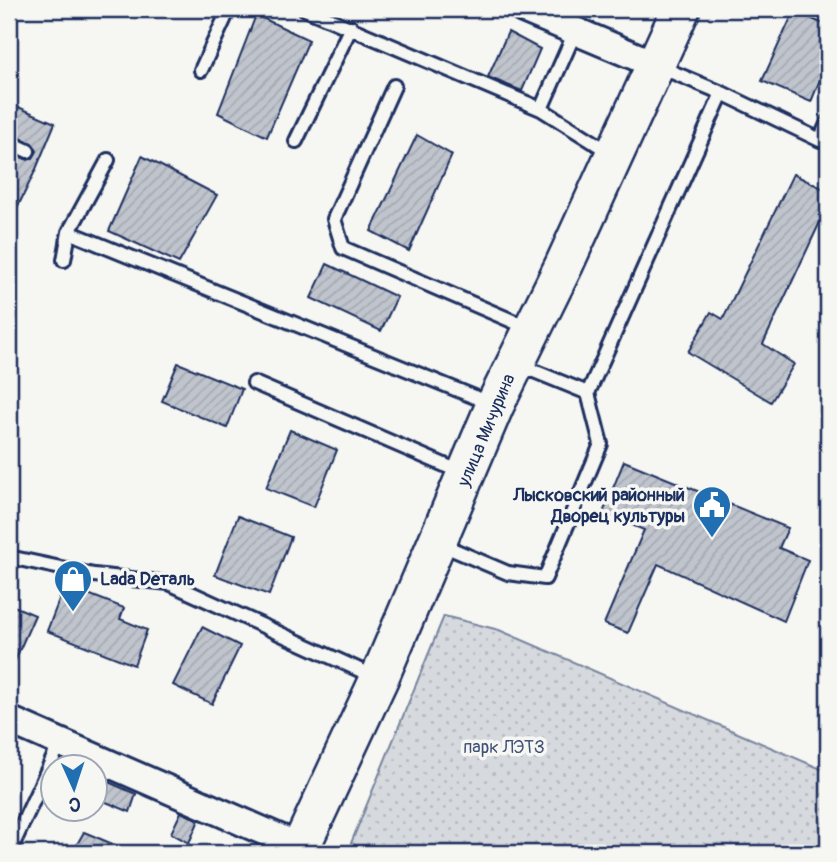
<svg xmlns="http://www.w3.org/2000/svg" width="837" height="862" font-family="Pangolin,sans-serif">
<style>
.park{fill:url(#park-dots);stroke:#78849e;stroke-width:2}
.building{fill:url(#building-hatch);stroke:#1b2f5e;stroke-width:2}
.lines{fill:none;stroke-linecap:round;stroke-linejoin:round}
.service-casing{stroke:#1b2f5e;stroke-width:18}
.minor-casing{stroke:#1b2f5e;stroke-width:32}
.secondary-casing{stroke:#1b2f5e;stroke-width:42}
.service{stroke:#f6f6f2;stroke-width:12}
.minor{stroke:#f6f6f2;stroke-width:26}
.secondary{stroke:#f6f6f2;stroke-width:37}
.labels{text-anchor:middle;stroke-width:7;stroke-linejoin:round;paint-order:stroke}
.street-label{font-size:18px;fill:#1b2f5e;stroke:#f6f6f2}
.poi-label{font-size:18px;font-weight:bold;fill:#1b2f5e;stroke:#f6f6f2;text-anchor:end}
.park-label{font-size:18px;fill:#405177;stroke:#f6f6f2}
</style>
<defs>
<pattern id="park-dots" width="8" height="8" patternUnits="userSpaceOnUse" patternTransform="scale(1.75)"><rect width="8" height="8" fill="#d6d9dd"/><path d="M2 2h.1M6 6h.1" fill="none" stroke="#b7bbc0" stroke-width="1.8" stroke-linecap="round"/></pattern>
<pattern id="building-hatch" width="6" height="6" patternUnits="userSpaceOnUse" patternTransform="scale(1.75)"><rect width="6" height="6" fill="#c0c4cd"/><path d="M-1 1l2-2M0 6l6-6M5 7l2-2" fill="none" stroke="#a4a9b2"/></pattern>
</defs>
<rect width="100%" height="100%" fill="#f6f6f2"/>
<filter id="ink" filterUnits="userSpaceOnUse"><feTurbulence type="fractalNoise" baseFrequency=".0143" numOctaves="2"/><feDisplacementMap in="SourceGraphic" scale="14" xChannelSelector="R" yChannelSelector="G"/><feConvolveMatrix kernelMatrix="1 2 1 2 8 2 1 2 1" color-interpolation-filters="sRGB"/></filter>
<g filter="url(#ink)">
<path class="park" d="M444,616L499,630L828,772V853H347Z"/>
<path class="building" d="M794,11L828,26V60L811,102L762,81Z
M256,15L309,40L267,137L218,113Z
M508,32L540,49L522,91L488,77Z
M9,103L55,123L36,169L9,225V152L28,160L33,158L37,151L32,143L9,133Z
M417,135L452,155L409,251L371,231Z
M142,156L217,195L179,263L109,231Z
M793,174L828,191V205L763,344L794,364L771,402L688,352L711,312L723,319Z
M327,264L397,297L381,331L311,298Z
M178,363L242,389L227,428L162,401Z
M290,430L337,450L314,507L266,488Z
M624,461L788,528L779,548L808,560L784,621L658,564L628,633L604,624L644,530L603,513Z
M238,516L291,537L269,595L215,575Z
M65,585L124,608L120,619L147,630L134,665L47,631Z
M9,604L35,615L9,674Z
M202,627L240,646L212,704L173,685Z
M99,778L136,794L130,812L94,797V787Z
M181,812L199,820L189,843L171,833Z
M84,832L134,853H72Z"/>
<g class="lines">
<defs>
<path id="service" d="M305,9L541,109L611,153
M660,67L722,93L820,140L828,122
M201,70L229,9
M394,86L334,219L343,248L531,329
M541,109L575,32
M296,141L351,27
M9,142L28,151
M69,232L492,404
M64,260L69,232L108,160
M254,383L463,473
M588,393L722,93
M440,544L508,573L545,578L601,444L588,393L519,365
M9,557L94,575L169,583L375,677
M9,853L60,743"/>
<path id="minor" d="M523,9L656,65
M9,720L300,847"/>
<path id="secondary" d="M298,853L379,679L495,405L564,265L681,9"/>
</defs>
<use href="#service" class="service-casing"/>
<use href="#minor" class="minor-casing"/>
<use href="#secondary" class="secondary-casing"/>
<use href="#service" class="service"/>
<use href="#minor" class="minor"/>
<use href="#secondary" class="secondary"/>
</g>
</g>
<defs>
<symbol id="civic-pin" viewBox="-11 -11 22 30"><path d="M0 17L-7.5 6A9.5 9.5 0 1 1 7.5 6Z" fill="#1f6fb2" stroke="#f6f6f2"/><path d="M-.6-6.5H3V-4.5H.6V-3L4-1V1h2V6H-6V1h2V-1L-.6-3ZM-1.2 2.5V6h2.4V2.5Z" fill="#fff"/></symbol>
<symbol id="shop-pin" viewBox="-11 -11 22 30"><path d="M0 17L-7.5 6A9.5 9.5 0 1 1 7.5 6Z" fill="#1f6fb2" stroke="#f6f6f2"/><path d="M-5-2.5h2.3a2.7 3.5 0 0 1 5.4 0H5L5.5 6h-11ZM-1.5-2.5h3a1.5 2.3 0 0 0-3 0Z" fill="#fff"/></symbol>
</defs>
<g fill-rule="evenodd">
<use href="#civic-pin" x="690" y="483" width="44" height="60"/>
<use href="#shop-pin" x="51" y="557" width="44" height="60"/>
</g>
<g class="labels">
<g class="street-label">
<text transform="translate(486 430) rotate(-67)" y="6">улица Мичурина</text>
</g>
<g class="poi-label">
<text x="685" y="501">Лысковский районный<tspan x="685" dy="21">Дворец культуры</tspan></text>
<text x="100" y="585" text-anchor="start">Lada Dеталь</text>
</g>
<g class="park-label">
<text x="504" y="753">парк ЛЭТЗ</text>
</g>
</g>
<rect width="837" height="862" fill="none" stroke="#f6f6f2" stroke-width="35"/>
<rect x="18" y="18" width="802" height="827" fill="none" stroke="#1b2f5e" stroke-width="2.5" filter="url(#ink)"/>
<g transform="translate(74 788) rotate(177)"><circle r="33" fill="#f6f6f2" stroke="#9ea6b7" stroke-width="2"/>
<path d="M0-5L12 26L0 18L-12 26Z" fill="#1f6fb2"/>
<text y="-10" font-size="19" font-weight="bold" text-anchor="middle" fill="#1b2f5e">С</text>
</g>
</svg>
